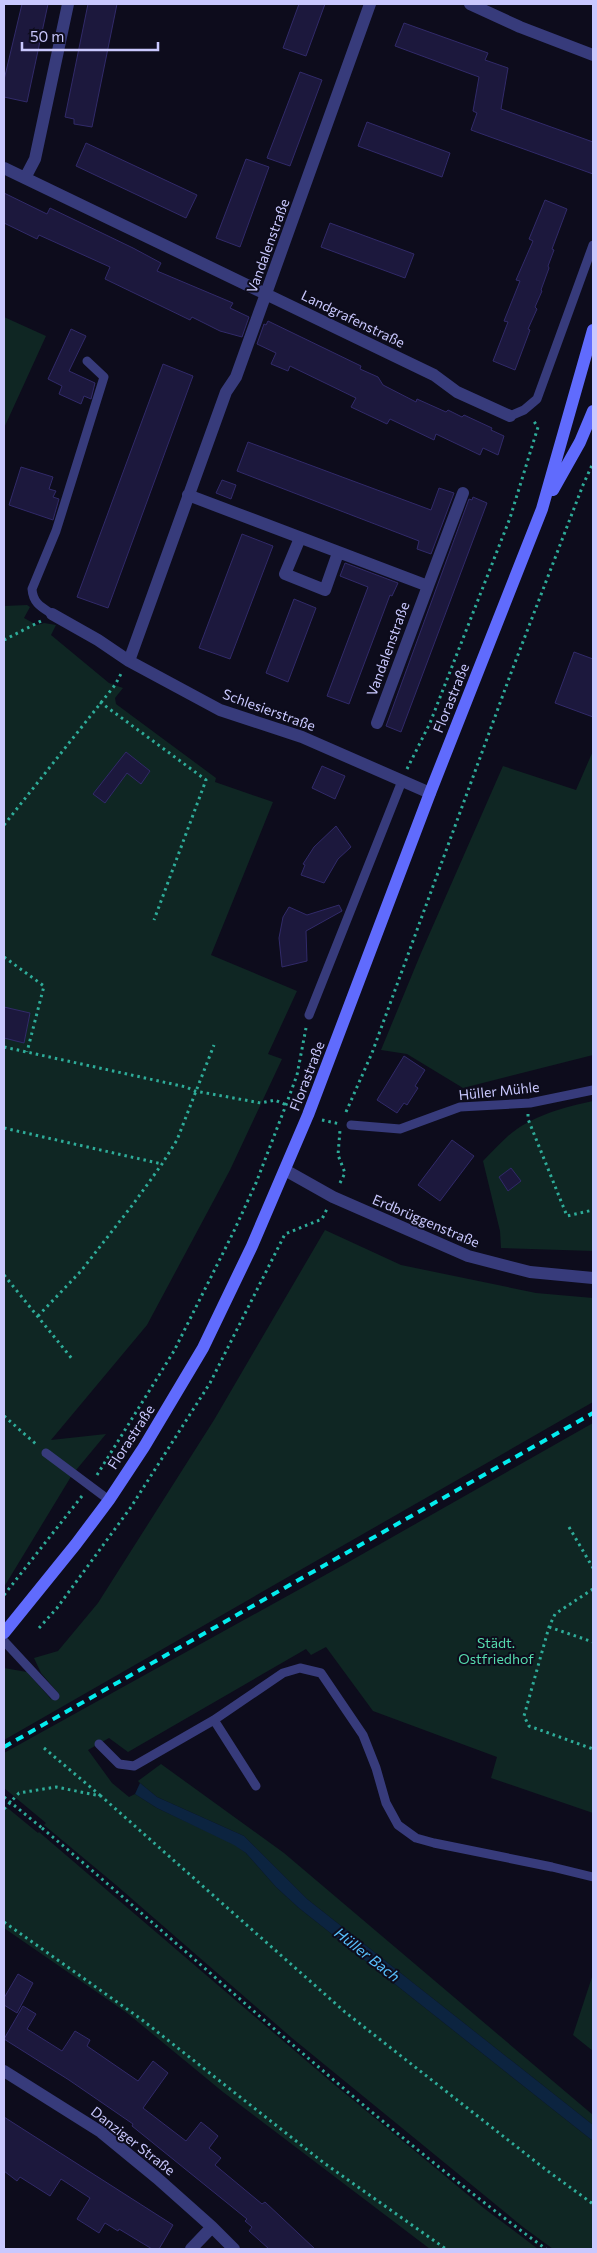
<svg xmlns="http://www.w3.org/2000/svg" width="597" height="2253" font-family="Commissioner,sans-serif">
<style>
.green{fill:#0f2623}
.water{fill:#0c2440}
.building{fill:#1c183d;stroke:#312a69}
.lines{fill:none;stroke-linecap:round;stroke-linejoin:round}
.path{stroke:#2eac99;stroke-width:3;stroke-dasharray:2.5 4;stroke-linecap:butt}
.service{stroke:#373b7b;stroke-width:9}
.minor{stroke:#373b7b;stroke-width:12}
.tertiary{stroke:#373b7b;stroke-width:12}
.secondary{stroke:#606bfd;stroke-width:12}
.rail{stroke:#04ecee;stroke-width:4;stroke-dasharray:8 6;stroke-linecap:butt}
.path-bridge{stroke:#2eac99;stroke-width:3;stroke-dasharray:2.5 4;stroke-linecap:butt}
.labels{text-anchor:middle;stroke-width:4;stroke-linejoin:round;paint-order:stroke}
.street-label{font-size:14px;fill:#c9c8fe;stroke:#0d0c1c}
.park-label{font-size:14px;fill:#56dcae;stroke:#0d0c1c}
.water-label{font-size:15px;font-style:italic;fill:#58bffc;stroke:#0d0c1c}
</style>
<rect width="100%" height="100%" fill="#0d0c1c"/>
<path class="green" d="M4,317L46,336L4,428Z
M27,605L30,607L24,618L37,625L44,623L56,625L51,635L109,683L123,688L115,698L116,704L216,778L215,782L273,802L211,955L297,991L268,1054L282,1059L230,1170L147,1325L51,1440L106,1434L72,1475L4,1587V606Z
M593,751V1055L463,1088L407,1054L381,1050L421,953L503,766L576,790Z
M593,1101V1251L501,1248L500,1231L483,1161C491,1153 499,1144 508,1136C531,1116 564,1107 593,1101Z
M325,1230L401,1265L536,1293L593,1298V1402L4,1740V1668L27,1672L51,1699L59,1694L41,1673L34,1658L58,1651L98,1603L214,1420Z
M593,1423V1813L491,1778L497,1757L373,1711L326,1647L311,1655L306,1649L128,1752L109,1738L88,1750L112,1783L129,1797L135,1794L157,1808L234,1844L246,1853L276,1887L299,1908L593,2141V2249H553L523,2227L292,2038L116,1885L44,1825L46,1823L4,1788V1753L345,1564Z
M161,1764L284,1853L593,2115V2125L307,1899L244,1836L157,1797L140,1783L138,1781Z
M4,1805L38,1833L39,1832L330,2081L485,2209L538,2249H430L223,2092L127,2013L4,1928Z
M593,1974V2051L573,2035Z"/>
<path class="water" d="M140,1783L157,1797L244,1836L307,1899L593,2125V2141L299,1908L276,1887L246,1853L234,1845L157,1808L135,1794Z"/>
<path class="building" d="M22,4H48L27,102L4,97V80Z
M88,4H117L92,127L74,124V119L65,117Z
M299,4H325L306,56L283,48Z
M404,23L488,53L485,60L508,68L501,109L593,142V174L471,130L477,113L473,111L479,77L395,46Z
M300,72L322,80L290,166L267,158Z
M367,122L450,153L442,177L358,146Z
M86,143L197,195L186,218L76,166Z
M246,159L269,167L240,247L216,238Z
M4,193L47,214L50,208L133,248L161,263L157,271L233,303L230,308L249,317L242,337L220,331L192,317L190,320L159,305L105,279L110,267L39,235L37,239L4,223Z
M545,200L567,209L552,249L554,250L548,266L549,268L541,290L542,291L535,307L537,309L528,329L530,330L515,370L493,361L508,322L504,321L520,281L516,280L533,241L529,239Z
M330,223L414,254L405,278L321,247Z
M268,321L361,366L360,369L378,377L383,385L416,402L417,399L446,412L448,410L462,417L464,415L492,428L491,430L504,436L498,455L483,448L480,455L436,434L434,440L390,419L387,424L351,407L356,398L290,366L288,371L271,364L276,353L257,344L264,324L266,325Z
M71,329L86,336L69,371L95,383L91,399L84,396L81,404L59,394L62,386L48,379Z
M163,364L193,376L108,608L77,597Z
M248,442L431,510L439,488L454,493L431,554L417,549L419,541L237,471Z
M21,467L53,477L49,489L56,491L53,497L59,499L53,520L9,505Z
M222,480L236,485L231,499L216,493Z
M473,497L487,503L401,732L386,726L469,499L472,500Z
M242,534L273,546L230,659L199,648Z
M345,563L398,583L392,596L390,595L349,704L327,696L368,587L340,576Z
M294,599L316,608L288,682L266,673Z
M574,652L593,659V717L555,703Z
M126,752L150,771L141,784L127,773L105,803L93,794Z
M322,766L345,776L335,799L312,788Z
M336,826L351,847L338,859L324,883L301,875L305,865L303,864L314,847Z
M339,905L342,911L306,931L307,961L282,967L279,938L283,917L289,907L307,915Z
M4,1007L30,1013L24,1043L4,1038Z
M404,1056L425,1070L415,1086L418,1088L407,1105L404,1103L397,1113L377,1100Z
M452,1140L474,1156L440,1201L418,1185Z
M511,1168L521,1181L508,1191L499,1177Z
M18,1974L33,1983L17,2013L4,2005V1998Z
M23,2006L36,2014L27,2029L62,2051L75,2031L90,2040L87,2046L138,2081L153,2061L168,2073L143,2108L186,2141L201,2122L211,2130L218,2136L209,2148L221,2158L215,2165L262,2204L265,2202L315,2249H269L249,2231L252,2227L245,2221L247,2219L132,2126L133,2124L69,2080L4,2039Z
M4,2117L173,2225L159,2249H152L119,2229L118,2231L105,2223L99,2233L77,2219L90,2198L61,2179L50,2196L20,2177L17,2181L4,2171Z"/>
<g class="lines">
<path class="path" d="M4,640L41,621
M100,702L206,780L154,920
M407,769L430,723L510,518L538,427L532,419
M4,825L115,685L122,672
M4,957L44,986L27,1052
M4,1047L186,1087L195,1091L261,1103L275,1100L295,1109
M346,1112L372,1053L511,673L583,485L593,463
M528,1114V1119L567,1216L593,1210
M322,1120L340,1124
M4,1128L162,1164
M340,1183L345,1173L338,1155L340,1130
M4,1275L73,1360
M38,1316L81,1271L134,1203L162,1164L177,1140L214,1045
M4,1416L37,1445
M97,1475L174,1351L233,1233L256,1183L286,1105L297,1075L306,1028
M569,1527L593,1568
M593,1589L555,1614L549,1627L524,1716L529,1726L593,1749
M4,1595L82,1496
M549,1627L593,1642
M39,1628L57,1608L131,1507L210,1383L285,1234L322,1219L327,1209
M44,1748L101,1796
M4,1809L19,1793L56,1787L101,1796L345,2012L545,2169L593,2204
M42,1828C210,1969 369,2120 546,2249
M4,1922L141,2019L324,2163L446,2249"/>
<path class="service" d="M510,416L524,410L537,399L593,245
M52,614C41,607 33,603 32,589L56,531L104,377L87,361
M309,1015L402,781
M351,1125L400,1129L460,1107L530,1103L593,1090
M46,1453L109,1500
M4,1641L55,1696
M214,1720L256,1786
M99,1744L119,1764L134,1766L214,1720L283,1673L300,1668L321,1673L363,1735L376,1768L386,1803L398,1825L416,1838L434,1843L552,1867L593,1877"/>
<path class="minor" d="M4,168L434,375L457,392L510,416
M25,178L35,159L68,4
M188,495L428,586L377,723
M300,538L285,574L325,590L338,553
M428,586L463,493
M52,614L98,640L129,661L220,710L302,737L430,793
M129,661L226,392L236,377L370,4
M4,2071L101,2132L157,2178L212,2227L191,2249
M212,2227L234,2249"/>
<path class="tertiary" d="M470,4L520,27L593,55
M285,1170L333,1197L468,1256L530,1272L593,1278"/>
<path class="secondary" d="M553,490L580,442L593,411
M4,1633L76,1544L109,1500L144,1447L203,1348L252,1246L308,1115L430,793L542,509L593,330"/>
<path class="rail" d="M4,1747L593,1413"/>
<path class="path-bridge" d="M4,1797L42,1828"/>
</g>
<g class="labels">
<g class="street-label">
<text transform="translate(268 246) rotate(-70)" y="5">Vandalenstraße</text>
<text transform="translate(353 319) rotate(26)" y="5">Landgrafenstraße</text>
<text transform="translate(388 649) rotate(-70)" y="5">Vandalenstraße</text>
<text transform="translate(451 698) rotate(-68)" y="5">Florastraße</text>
<text transform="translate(269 710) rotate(20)" y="5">Schlesierstraße</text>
<text transform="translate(307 1076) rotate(-69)" y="5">Florastraße</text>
<text transform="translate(499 1091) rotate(-6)" y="5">Hüller Mühle</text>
<text transform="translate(426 1221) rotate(23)" y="5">Erdbrüggenstraße</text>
<text transform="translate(131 1437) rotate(-57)" y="5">Florastraße</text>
<text transform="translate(133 2141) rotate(38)" y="5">Danziger Straße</text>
</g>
<g class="park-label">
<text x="496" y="1648">Städt.<tspan x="496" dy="16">Ostfriedhof</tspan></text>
</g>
<g class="water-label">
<text transform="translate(367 1955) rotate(38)" y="5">Hüller Bach</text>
</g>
</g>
<rect width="597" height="2253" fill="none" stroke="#c9c8fe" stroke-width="10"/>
<path d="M22 42v8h136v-8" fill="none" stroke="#c9c8fe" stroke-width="2.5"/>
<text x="30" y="42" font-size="15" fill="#c9c8fe" stroke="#0d0c1c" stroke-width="4" paint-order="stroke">50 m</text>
</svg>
